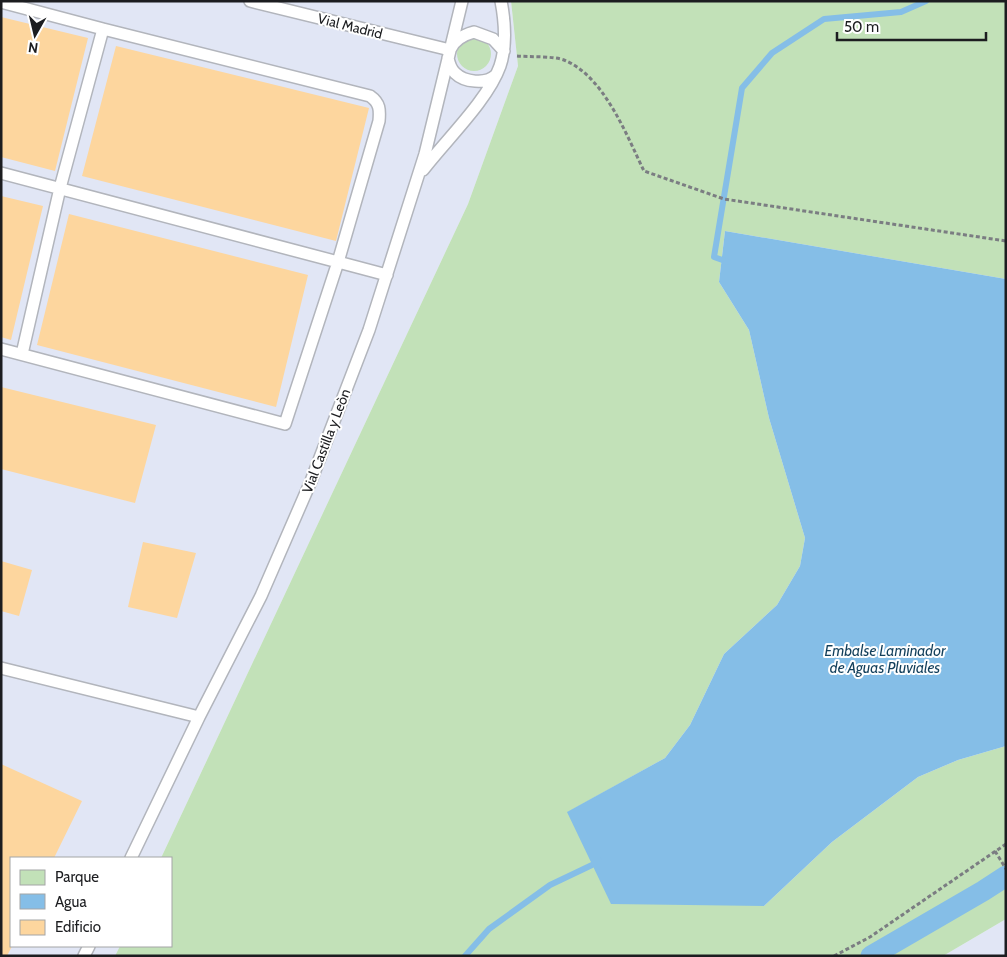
<svg xmlns="http://www.w3.org/2000/svg" width="1007" height="957" font-family="Cabin,sans-serif">
<style>
.built{fill:#e1e6f5}
.green{fill:#c2e1b8}
.water{fill:#85bee7}
.lines{fill:none;stroke-linecap:round;stroke-linejoin:round}
.stream{stroke:#85bee7;stroke-width:6}
.canal{stroke:#85bee7;stroke-width:21}
.building{fill:#fdd69e}
.lane-casing{stroke:#b2b5bc;stroke-width:14}
.path{stroke:#7b7d82;stroke-width:3;stroke-dasharray:4 2.5;stroke-linecap:butt}
.lane{stroke:#fff;stroke-width:11}
.labels{text-anchor:middle;stroke-width:4;stroke-linejoin:round;paint-order:stroke}
.street-label{font-size:14px;fill:#1c1d20;stroke:#fff}
.water-label{font-size:15px;font-style:italic;fill:#123f5b;stroke:#fff}
</style>
<rect width="100%" height="100%" fill="#eff2fa"/>
<path class="built" d="M1,1H511L518,66L468,204L161,858H11V946H120L115,956H1Z
M1006,919V956H943Z"/>
<path class="green" d="M511,1H1006V279L725,231L719,282L749,330L769,418L805,538L800,566L777,605L724,654L690,725L665,758L568,812L764,906L832,842L918,777L958,760L1006,746V919L943,956H115L120,946H171V858H161L468,204L518,66Z
M457 54a17 17 0 1 1 34 0a17 17 0 1 1-34 0Z"/>
<path class="water" d="M725,231L1006,279V746L958,760L918,777L832,842L764,906L611,904L567,812L665,758L690,725L724,654L777,605L800,566L805,538L769,418L749,330L719,282Z"/>
<g class="lines">
<path class="stream" d="M728,262L714,257L742,88L772,53L824,19L901,12L926,1
M465,956L489,929L550,885L592,865L598,859"/>
<path class="canal" d="M871,956L983,891L1006,876"/>
</g>
<path class="building" d="M1,17L88,38L55,171L1,157Z
M116,46L369,108L336,241L82,176Z
M1,196L43,206L11,340L1,337Z
M69,214L308,275L276,407L37,345Z
M1,387L156,425L135,503L1,469Z
M143,542L196,553L177,618L128,607Z
M1,561L32,570L19,616L1,611Z
M1,764L82,801L54,858H11L12,946L7,956H1Z"/>
<g class="lines">
<defs>
<path id="lane" d="M250,1L450,50C454,40 463,35 474,32L493,39L504,51
M1,2L103,29
M448,58C449,63 451,69 455,73C464,82 486,85 496,75
M423,170C446,140 488,100 500,66C507,45 505,22 501,1
M1,173L338,262L285,424L1,349
M22,354L60,188L103,29L370,96C380,103 380,110 379,121L338,262L387,275
M1,668L199,717
M131,858L199,717L261,596L311,481L369,330L425,154L462,1
M84,956L89,946"/>
</defs>
<use href="#lane" class="lane-casing"/>
<path class="path" d="M517,56C529,57 554,56 564,60C604,76 626,134 644,171L724,199L1006,241
M995,851L1006,869
M834,956L870,937L1006,844"/>
<use href="#lane" class="lane"/>
</g>
<g class="labels">
<g class="street-label">
<text transform="translate(350 26) rotate(14)" y="5">Vial Madrid</text>
<text transform="translate(326 441) rotate(-69)" y="5">Vial Castilla y Leòn</text>
</g>
<g class="water-label">
<text x="885" y="656">Embalse Laminador<tspan x="885" dy="17">de Aguas Pluviales</tspan></text>
</g>
</g>
<rect width="1007" height="957" fill="none" stroke="#1c1d20" stroke-width="5"/>
<rect x="10" y="857" width="162" height="90" fill="#ffffff" stroke="#a4a5a6"/>
<rect x="20" y="870" width="25" height="15" fill="#c2e1b8" stroke="#a4a5a6"/>
<text x="55" y="882" font-size="15" fill="#1c1d20">Parque</text>
<rect x="20" y="894" width="25" height="15" fill="#85bee7" stroke="#a4a5a6"/>
<text x="55" y="907" font-size="15" fill="#1c1d20">Agua</text>
<rect x="20" y="920" width="25" height="15" fill="#fdd69e" stroke="#a4a5a6"/>
<text x="55" y="932" font-size="15" fill="#1c1d20">Edificio</text>
<g transform="translate(35 35) rotate(188)" stroke="#ffffff" stroke-width="4" paint-order="stroke">
<path d="M0-4L9 19L0 12L-9 19Z" fill="#1c1d20"/>
<text y="-8" font-size="14" font-weight="bold" text-anchor="middle" fill="#1c1d20">N</text>
</g>
<path d="M837 32v8h149v-8" fill="none" stroke="#1c1d20" stroke-width="2.5"/>
<text x="844" y="32" font-size="15" fill="#1c1d20" stroke="#ffffff" stroke-width="4" paint-order="stroke">50 m</text>
</svg>
